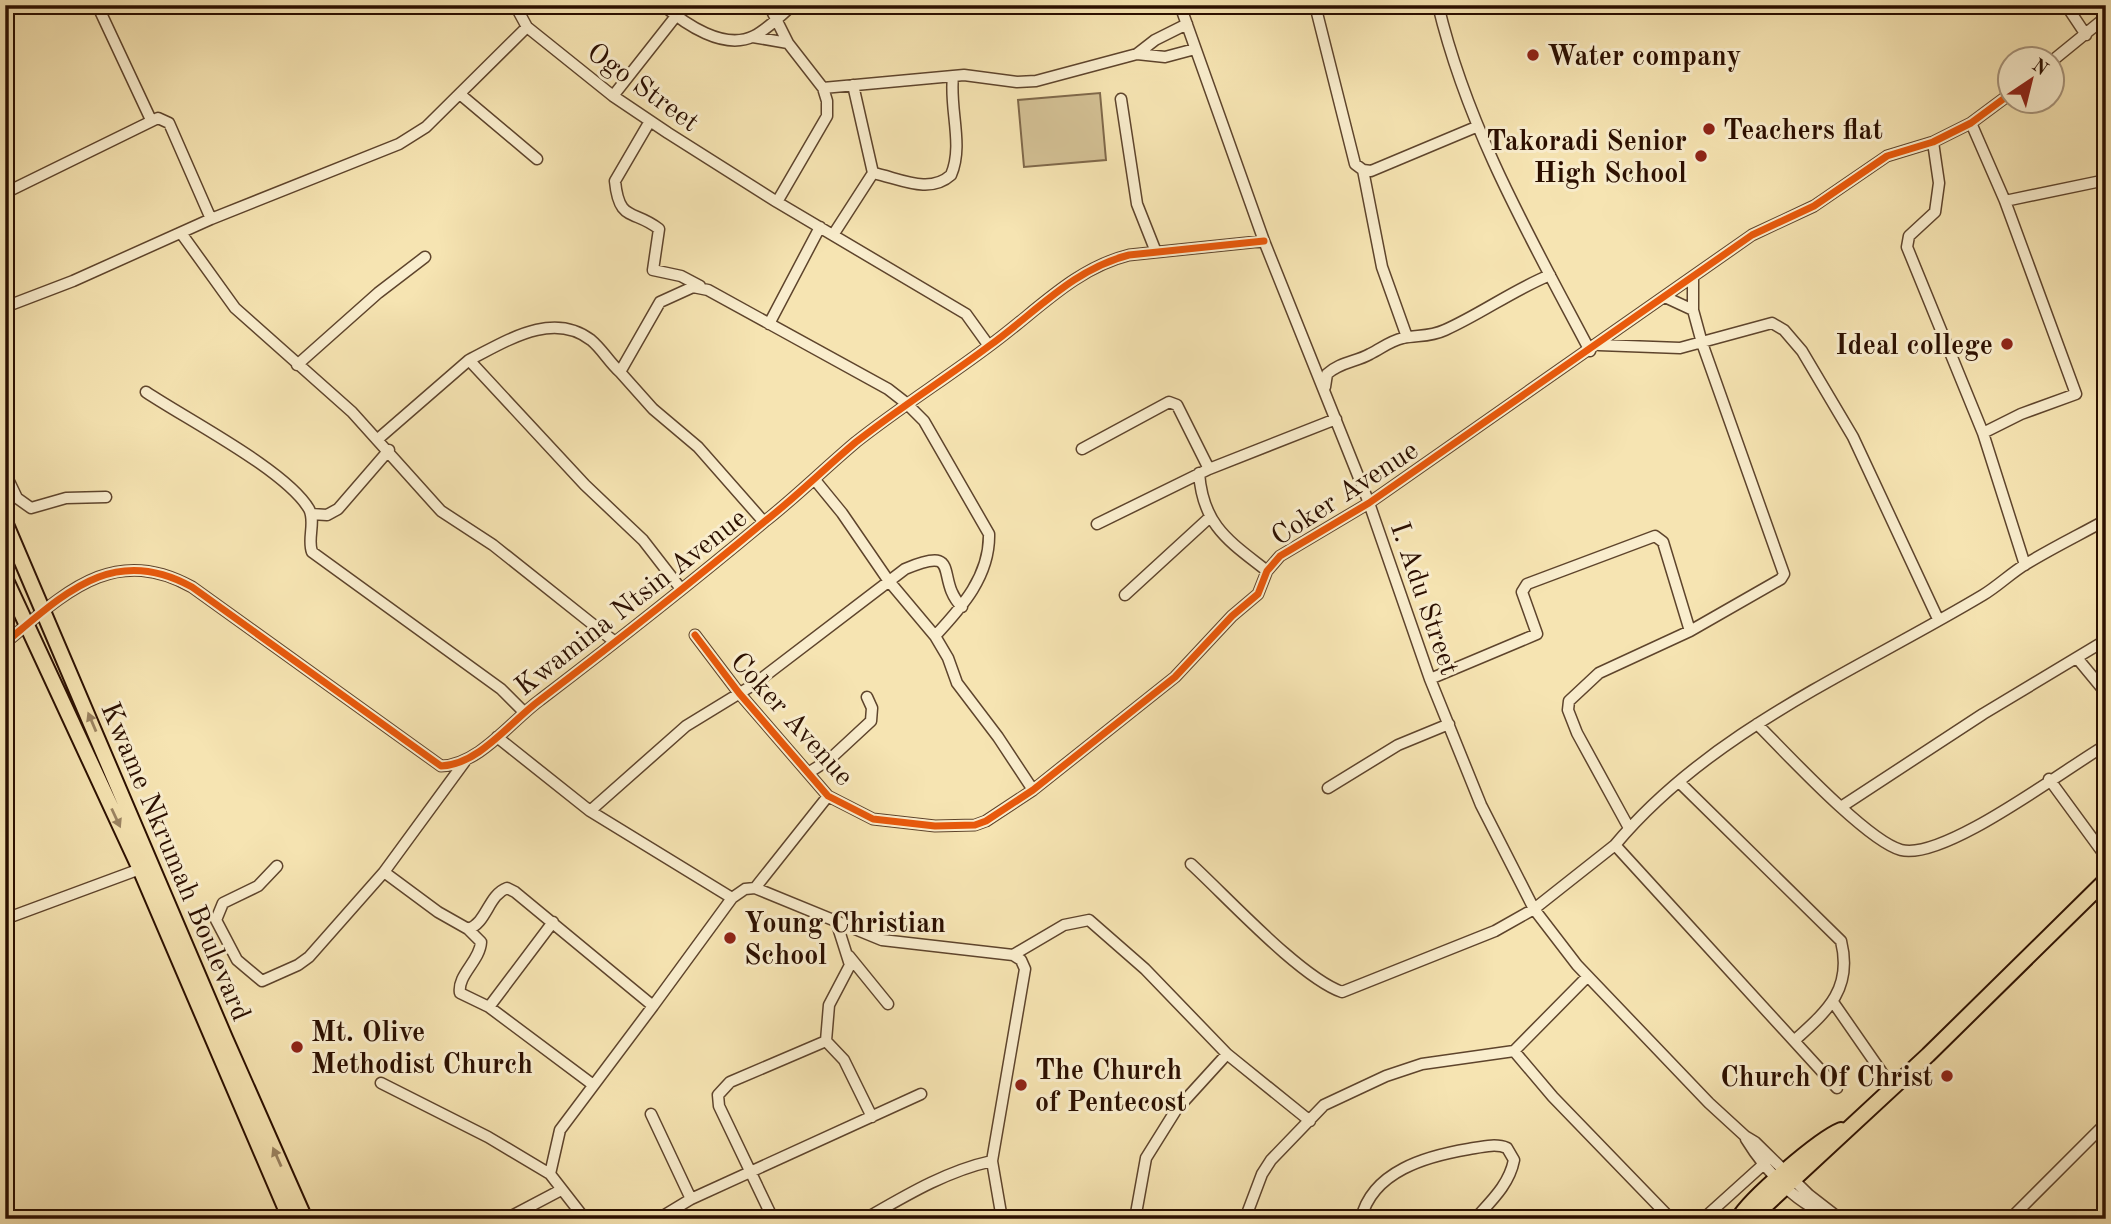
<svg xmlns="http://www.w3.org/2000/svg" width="2111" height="1224" font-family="'Old Standard TT',serif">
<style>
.green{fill:#d3c094;stroke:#7f684a;stroke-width:2}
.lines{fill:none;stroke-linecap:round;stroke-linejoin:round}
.minor-casing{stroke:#5e442c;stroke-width:13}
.highway-casing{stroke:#2b0f00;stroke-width:18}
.minor{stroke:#f9edcd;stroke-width:10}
.highway{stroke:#f6e4b2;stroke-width:14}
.cycleway-casing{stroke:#f9edcd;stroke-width:11}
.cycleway{stroke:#e8590c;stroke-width:7}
.oneway{fill:#9b8462}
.poi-dot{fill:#8f2418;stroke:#f9edcd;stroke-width:2.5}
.labels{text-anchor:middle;stroke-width:6;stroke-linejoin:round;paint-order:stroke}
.poi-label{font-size:28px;font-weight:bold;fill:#2b0f00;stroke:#f9edcd;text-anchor:start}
.street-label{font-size:28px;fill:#2b0f00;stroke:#f9edcd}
</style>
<rect width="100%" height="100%" fill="#f6e4b2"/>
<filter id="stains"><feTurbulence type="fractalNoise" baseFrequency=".00286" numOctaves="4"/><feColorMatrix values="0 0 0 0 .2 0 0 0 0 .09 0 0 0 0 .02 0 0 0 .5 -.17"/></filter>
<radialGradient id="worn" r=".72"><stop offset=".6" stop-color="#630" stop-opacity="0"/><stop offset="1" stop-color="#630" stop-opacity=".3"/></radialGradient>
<path class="green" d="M1100,93L1106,160L1024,167L1018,100Z"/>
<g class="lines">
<defs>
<path id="minor" d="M515,5L527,27
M663,5C685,24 724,51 754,36C768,29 781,15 793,5
M769,5L788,43L823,88L964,75L1017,82L1036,81L1137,54L1155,40L1187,24
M1180,5L1264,241L1369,503L1430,679L1481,805L1534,909L1577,965L1709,1103L1745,1136L1755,1142L1809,1195L1840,1219
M1315,5L1355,164L1363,170L1371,171L1476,127
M1438,5C1468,130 1531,239 1590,351
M2066,5L2086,35
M100,11L151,120
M753,37L788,43
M1137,54L1165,57L1195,49
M2052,61L2106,17
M461,95L537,159
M613,96L676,16
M1121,99L1137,204L1156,252
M650,121L615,181C619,223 634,209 659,229L653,270L681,276L700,286
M1971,123L2005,201L2076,394L2021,414L1983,433L2025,565
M1933,142L1939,183L1935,212L1909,236L1907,247L1983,433
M1363,170L1382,267L1407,337
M873,173C899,178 929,195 951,175C964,145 949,109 953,76
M5,193L158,118L169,123L211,219
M2005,201L2106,180
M777,202L827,116V101L823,88
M181,233L235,308L352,412L441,511L493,545L615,642
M833,235L873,173L853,85
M1665,297L1693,310
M5,307L73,281L211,219L399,144L426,127L527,27L613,96L668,133L777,202L966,314L989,346
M769,324L820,227
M1599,345L1680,348L1772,323L1784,330L1802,351L1853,437L1938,619
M469,360C505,342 552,310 591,340C602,349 609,362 620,372
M297,365L378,293L425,257
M1325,387L1327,374C1340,362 1356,362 1370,354C1382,348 1390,341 1403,338C1418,335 1430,337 1445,330C1481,314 1513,290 1550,275
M146,392C186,419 286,470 309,509C316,522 307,539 312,552L501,689L524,712
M378,439L469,360L585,485L643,540L681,589
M1082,449L1169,402L1177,405L1209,469
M5,473L17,498L31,508L66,498L106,497
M1199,473C1203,526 1229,541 1267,571
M815,480L842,513L888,580L935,636L948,658L957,683L998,737L1033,790
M311,514L327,515L338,509L389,450
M764,522L698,447L653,409L620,372L660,302L693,287L708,290L888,389L906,403L924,421L989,534C990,576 962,607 935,636
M1097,524L1209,469L1336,419
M1125,595L1209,518
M695,635L739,693L828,796L873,819L935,826L975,825L986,821L1033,790L1175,677L1232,616L1258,594L1267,571L1280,556L1369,503L1752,235L1814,206L1887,156L1933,142L1971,123L2010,94
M5,643C64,594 113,543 192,587L441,766C479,765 511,721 540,700C616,642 691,583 764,522C796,497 825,468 856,442C899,408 945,379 989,346C1035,313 1073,269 1129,255L1264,241
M2077,658L2106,693
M1430,679L1537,634L1522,592L1527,584L1655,536L1663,542L1690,631
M1757,724C1785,752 1867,841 1901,850C1944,861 2063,770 2106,745
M497,737L590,811L732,898L745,889L755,888L882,940L1013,955L1064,925L1089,920L1145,969L1227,1054
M808,773L830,759L871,721L872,708L867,697
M2049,779L2106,857
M1679,782L1841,941C1853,989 1827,1011 1795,1040
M1328,788L1398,745L1449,724
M1841,807L1983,714L2106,640
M590,811L686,726L753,685L905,569C964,544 934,579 962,607
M1629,828L1577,733L1568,710L1569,701L1599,673L1690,631L1781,579L1784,574L1702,343L1693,310V277
M1615,845C1711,730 1856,671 1983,595C1998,586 2011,573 2026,564C2052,548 2079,535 2106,520
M1191,864C1227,897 1300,977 1342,992L1495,931L1534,909L1615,845L1837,1088
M277,866L258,886L223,903L216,920L237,960L262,981L298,965L309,957L384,872L466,760
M384,872L438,912L468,929C487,923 488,895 507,888L515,892L653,1006L732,898
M755,888L828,796
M5,919L140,869
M836,921L850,965L829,1005L826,1041L844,1060L872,1117
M468,929L481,942C480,961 457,975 460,993L489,1007L592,1084
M849,956L888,1004
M1587,977L1514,1051L1553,1097L1671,1219
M1833,1002L1892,1087
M489,1007L553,922
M381,1083L488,1137L550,1174L585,1219
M651,1114L691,1199
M1746,1139C1765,1170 1799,1208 1836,1217
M550,1174L560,1130L653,1006
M506,1219L561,1190
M658,1219L691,1199L921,1094
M773,1219L719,1106L718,1095L730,1082L826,1041
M865,1219C905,1196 946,1171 992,1161
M1002,1219L992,1161L1025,969L1021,960L1013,955
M1135,1219L1146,1158L1176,1110L1227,1054L1310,1121
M1245,1219L1262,1174L1271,1160L1324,1105L1386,1076L1422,1064L1514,1051
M1361,1219C1372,1171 1427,1156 1469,1149C1481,1147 1496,1143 1507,1148L1514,1160C1509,1185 1491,1201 1475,1219
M1703,1219L1765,1163
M2010,1219L2106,1123"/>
<path id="highway" d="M5,522L225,1038L305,1219
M5,578L140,869L290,1219
M1738,1219C1750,1198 1819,1139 1841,1130
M1751,1219L1928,1055L2106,880"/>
</defs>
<use href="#minor" class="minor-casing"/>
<use href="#highway" class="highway-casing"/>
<use href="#minor" class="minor"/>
<use href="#highway" class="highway"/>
<defs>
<path id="cycleway" d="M695,635L739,693L828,796L873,819L935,826L975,825L986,821L1033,790L1175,677L1232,616L1258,594L1267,571L1280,556L1369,503L1752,235L1814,206L1887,156L1933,142L1971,123L2010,94
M5,643C64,594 113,543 192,587L441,766C479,765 511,721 540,700C616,642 691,583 764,522C796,497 825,468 856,442C899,408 945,379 989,346C1035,313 1073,269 1129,255L1264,241"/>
</defs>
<use href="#cycleway" class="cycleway-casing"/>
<use href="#cycleway" class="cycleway"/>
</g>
<defs><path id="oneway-solid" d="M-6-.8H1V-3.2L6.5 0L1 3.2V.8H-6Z" transform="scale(1.75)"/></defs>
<g class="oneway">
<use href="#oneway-solid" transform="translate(92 722) rotate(-113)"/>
<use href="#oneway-solid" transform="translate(116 818) rotate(65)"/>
<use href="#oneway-solid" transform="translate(277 1157) rotate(-114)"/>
</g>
<g class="poi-dot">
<circle cx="1533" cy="55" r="7"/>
<circle cx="1709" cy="129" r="7"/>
<circle cx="1701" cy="156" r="7"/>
<circle cx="2007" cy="344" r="7"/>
<circle cx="730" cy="938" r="7"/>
<circle cx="297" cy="1047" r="7"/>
<circle cx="1947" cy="1076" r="7"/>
<circle cx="1021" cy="1085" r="7"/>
</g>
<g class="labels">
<g class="poi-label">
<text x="1547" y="65">Water company</text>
<text x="1723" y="139">Teachers flat</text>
<text x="1687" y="150" text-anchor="end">Takoradi Senior<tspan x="1687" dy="32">High School</tspan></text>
<text x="1993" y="354" text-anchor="end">Ideal college</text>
<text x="744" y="932">Young Christian<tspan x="744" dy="32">School</tspan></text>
<text x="311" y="1041">Mt. Olive<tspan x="311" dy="32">Methodist Church</tspan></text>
<text x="1035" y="1079">The Church<tspan x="1035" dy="32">of Pentecost</tspan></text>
<text x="1933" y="1086" text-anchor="end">Church Of Christ</text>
</g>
<g class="street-label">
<text transform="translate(644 86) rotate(36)" y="10">Ogo Street</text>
<text transform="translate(1344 492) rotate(-33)" y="10">Coker Avenue</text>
<text transform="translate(1426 598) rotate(71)" y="10">I. Adu Street</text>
<text transform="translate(630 601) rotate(-38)" y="10">Kwamina Ntsin Avenue</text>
<text transform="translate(793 718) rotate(48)" y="10">Coker Avenue</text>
<text transform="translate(177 861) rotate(67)" y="10">Kwame Nkrumah Boulevard</text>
</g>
</g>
<rect width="2111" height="1224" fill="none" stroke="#f6e4b2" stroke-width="28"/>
<rect x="7" y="7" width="2097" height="1210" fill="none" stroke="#2b0f00" stroke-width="3.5"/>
<rect x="14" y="14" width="2083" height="1196" fill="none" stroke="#2b0f00" stroke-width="2"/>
<g transform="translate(2031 80) rotate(35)"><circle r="33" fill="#f9edcd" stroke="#a7947b" stroke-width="2"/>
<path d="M0-5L12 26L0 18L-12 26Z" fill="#8f2418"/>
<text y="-10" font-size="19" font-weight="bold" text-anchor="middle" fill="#2b0f00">N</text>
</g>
<rect width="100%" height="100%" filter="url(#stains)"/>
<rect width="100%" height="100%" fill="url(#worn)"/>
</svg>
